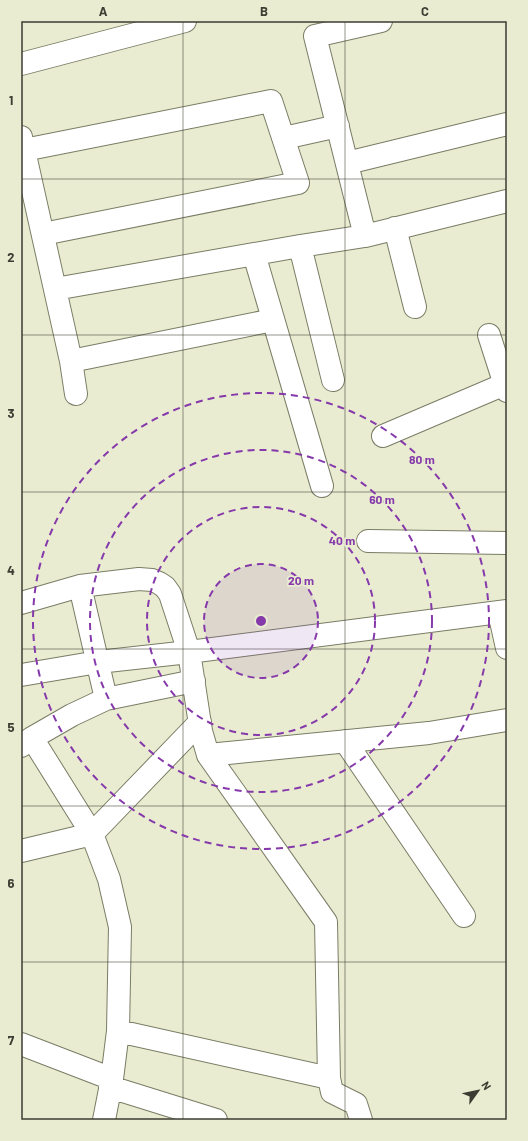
<svg xmlns="http://www.w3.org/2000/svg" width="528" height="1141" font-family="Barlow,sans-serif">
<style>
.lines{fill:none;stroke-linecap:round;stroke-linejoin:round}
.minor-casing{stroke:#7a7d65;stroke-width:24}
.minor{stroke:#fff;stroke-width:22}
.grid{fill:none;stroke:#3c3d32;stroke-width:1;stroke-opacity:0.55}
.ring{fill:none;stroke:#8539aa;stroke-width:2;stroke-dasharray:7 5}
.centre{fill:#8539aa;stroke:#e9ecd1;stroke-width:2}
.ring-label{font-size:12px;text-anchor:middle;font-weight:bold;fill:#8539aa;stroke:#e9ecd1;stroke-width:3.5;stroke-linejoin:round;paint-order:stroke}
.neatline{fill:none;stroke:#3c3d32;stroke-width:1.5}
.grid-label{font-size:13px;text-anchor:middle;font-weight:bold;fill:#3c3d32}
</style>
<rect width="100%" height="100%" fill="#e9ecd1"/>
<g class="lines">
<defs>
<path id="minor" d="M21,64L185,21
M21,137L71,361L76,394
M284,138L338,126
M24,150L271,101L298,183L43,234
M347,163L507,124
M395,228L415,307
M365,236L315,36L381,21
M300,246L333,380
M254,254L322,486
M55,289L300,246L365,236L507,201
M489,335L507,391
M71,361L273,320
M383,436L505,384
M368,541L507,543
M80,586L106,699
M21,603L80,586L139,579L152,580L159,583L165,587L170,594L189,652L201,731L208,755L326,922L329,1078L332,1092L356,1104L361,1120
M499,612L507,648
M21,675L98,662L189,652L507,611
M32,738L92,834L109,879L120,927L118,1031L112,1079L104,1120
M345,741L464,916
M21,746L32,738L72,715L106,699L194,681
M208,755L429,733L507,720
M21,851L92,834L200,722
M118,1031L329,1078
M21,1044L112,1079
M110,1087L216,1120"/>
</defs>
<use href="#minor" class="minor-casing"/>
<use href="#minor" class="minor"/>
</g>
<path class="grid" d="M183,21V1120M345,21V1120M21,179H507M21,335H507M21,492H507M21,649H507M21,806H507M21,962H507"/>
<circle cx="261" cy="621" r="57" fill="#8539aa" fill-opacity=".12"/>
<g class="ring">
<circle cx="261" cy="621" r="57"/>
<circle cx="261" cy="621" r="114"/>
<circle cx="261" cy="621" r="171"/>
<circle cx="261" cy="621" r="228"/>
</g>
<circle cx="261" cy="621" r="6" class="centre"/>
<g class="ring-label">
<text x="422" y="464">80 m</text>
<text x="382" y="504">60 m</text>
<text x="342" y="545">40 m</text>
<text x="301" y="585">20 m</text>
</g>
<rect width="528" height="1141" fill="none" stroke="#e9ecd1" stroke-width="44"/>
<g transform="translate(478 1091) rotate(57)" stroke="#e9ecd1" stroke-width="3" paint-order="stroke">
<path d="M0-3L7 15L0 10L-7 15Z" fill="#3c3d32"/>
<text y="-6" font-size="11" font-weight="bold" text-anchor="middle" fill="#3c3d32">N</text>
</g>
<rect x="22" y="22" width="484" height="1097" class="neatline"/>
<g class="grid-label">
<text x="103" y="16">A</text>
<text x="264" y="16">B</text>
<text x="425" y="16">C</text>
<text x="11" y="105">1</text>
<text x="11" y="262">2</text>
<text x="11" y="418">3</text>
<text x="11" y="575">4</text>
<text x="11" y="732">5</text>
<text x="11" y="888">6</text>
<text x="11" y="1045">7</text>
</g>
</svg>
